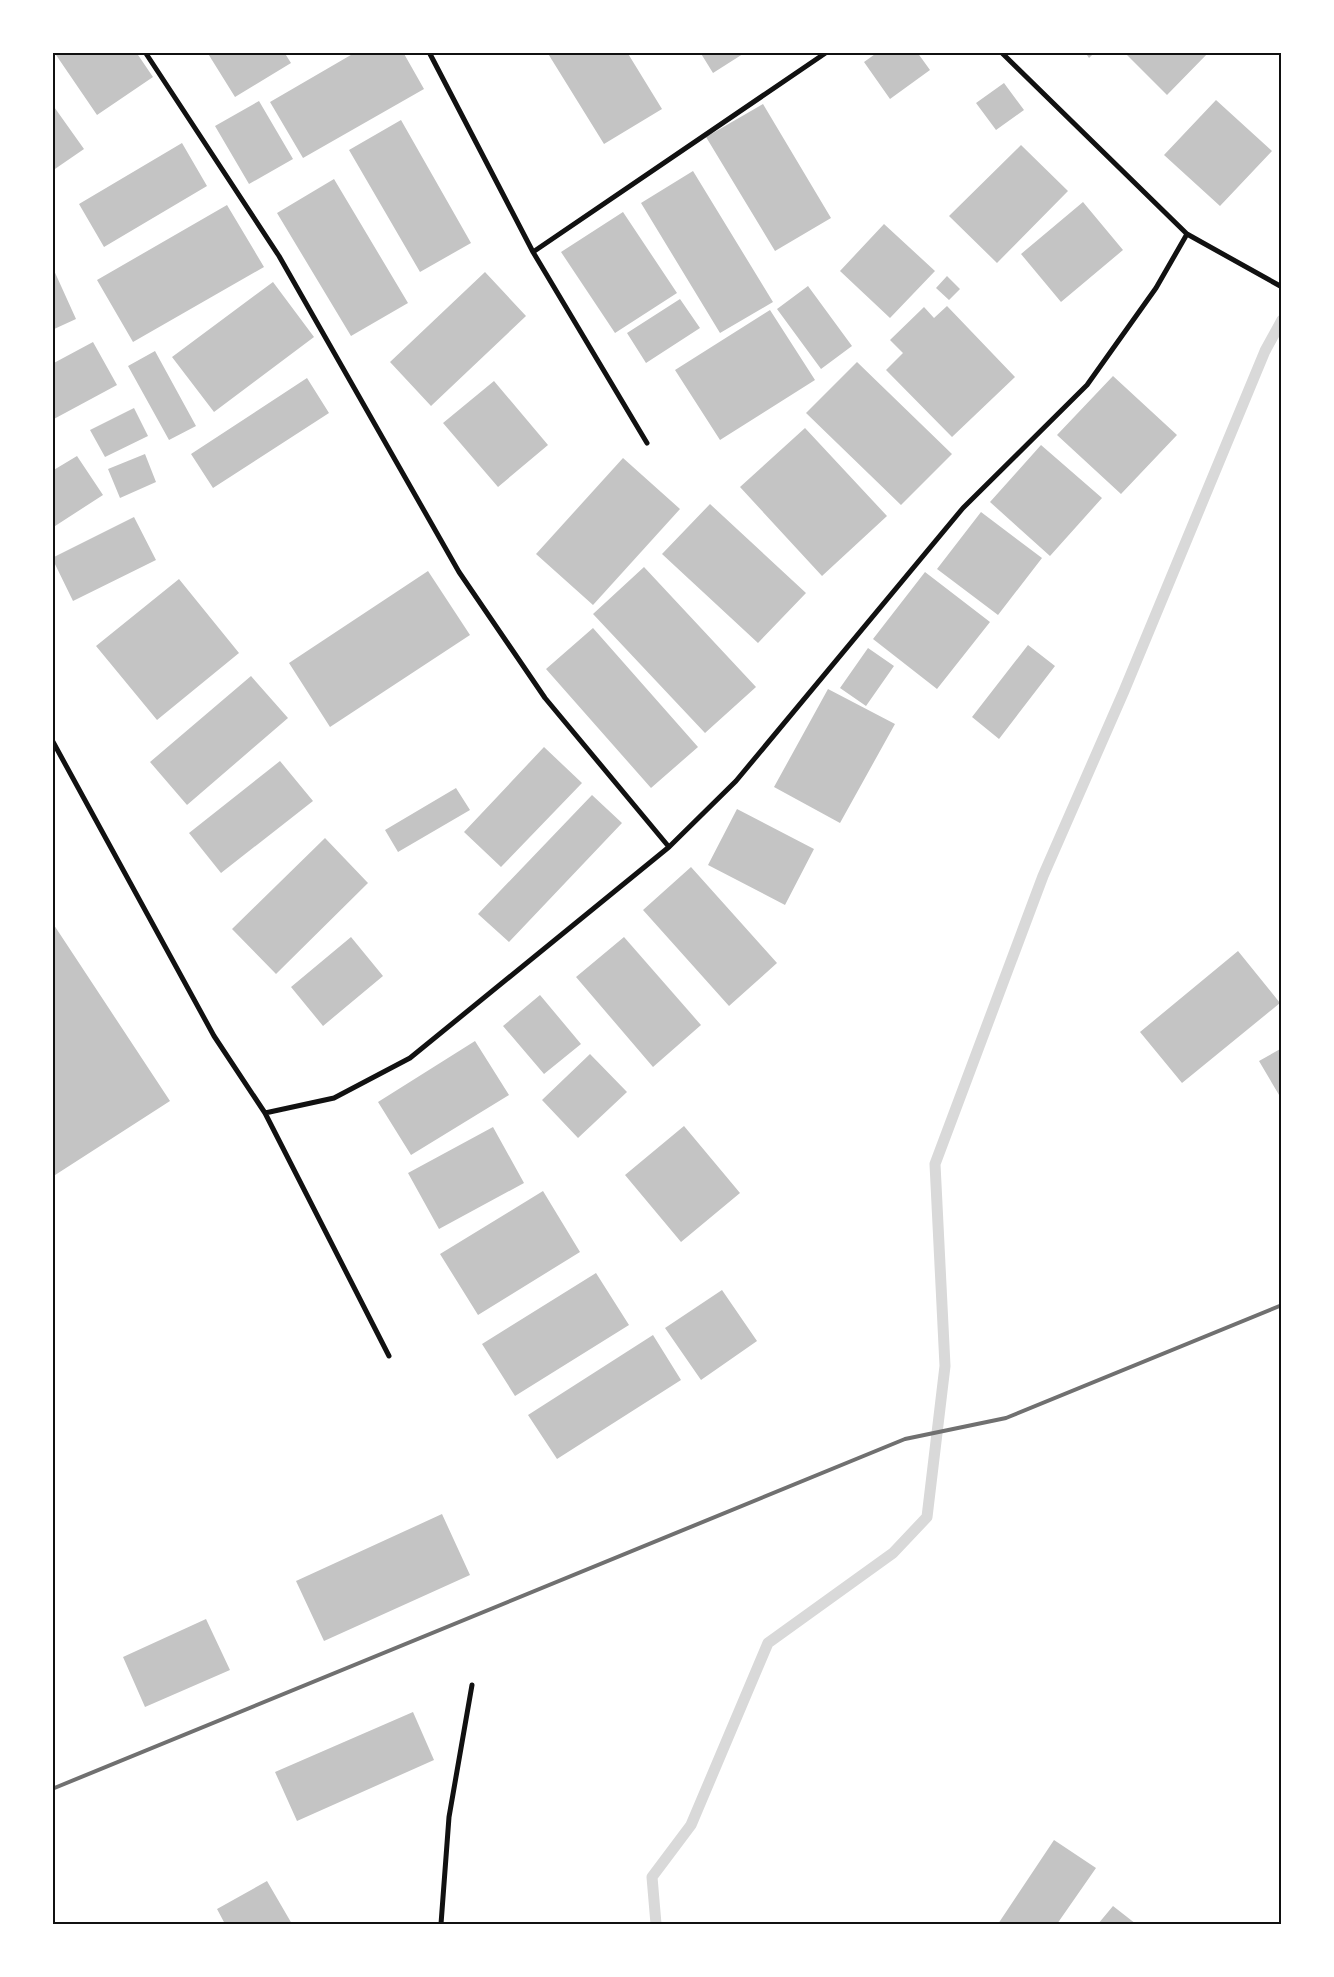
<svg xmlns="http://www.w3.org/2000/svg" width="1334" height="1977" font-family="Raleway,sans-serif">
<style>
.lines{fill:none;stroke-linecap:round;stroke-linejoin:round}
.stream{stroke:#d9d9d9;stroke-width:11}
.building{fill:#c4c4c4}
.minor{stroke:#111;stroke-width:5}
.rail{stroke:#707070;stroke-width:4}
.neatline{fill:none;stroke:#111;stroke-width:2}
</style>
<rect width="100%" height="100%" fill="#fff"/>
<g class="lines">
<path class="stream" d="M656,1924L652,1877L691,1825L768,1643L893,1553L927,1517L945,1366L935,1164L1043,876L1124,691L1265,351L1282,320"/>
</g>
<path class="building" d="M54,52H136L153,77L97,115Z
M207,52H284L291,63L235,97Z
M356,52H403L424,89L303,158L270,102Z
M547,52H627L662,109L604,144Z
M700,52H746L713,73Z
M878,52H917L930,70L890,99L864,62Z
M1085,52H1095L1089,58Z
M1124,52H1209L1167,95Z
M1004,83L1024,110L996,130L976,103Z
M1216,100L1272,151L1220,206L1164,155Z
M259,101L293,159L249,184L215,126Z
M52,104L84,149L52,171Z
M763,104L831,218L775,251L706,137Z
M401,120L471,243L420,272L349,150Z
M182,143L207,186L104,247L79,204Z
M1021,145L1068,191L997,263L949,216Z
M693,171L773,302L720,333L641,203Z
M334,179L408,303L351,336L277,213Z
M1083,202L1123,250L1061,302L1021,254Z
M227,205L264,267L133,342L97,280Z
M623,212L677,293L615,333L561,252Z
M884,224L935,271L890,318L840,271Z
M52,266L76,319L52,330Z
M485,272L526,316L431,406L390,362Z
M947,276L960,289L949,300L936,288Z
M273,282L314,337L214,412L172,357Z
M808,286L852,346L821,369L777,309Z
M680,299L700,328L646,363L627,333Z
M947,306L1015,377L952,437L886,370L903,353L890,340L924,307L934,318Z
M770,310L815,380L720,440L675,370Z
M93,342L117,385L52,420V364Z
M155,351L196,426L169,440L128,366Z
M857,362L952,454L901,505L806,413Z
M1113,376L1177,435L1121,494L1057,435Z
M307,378L329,413L213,488L191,454Z
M494,381L548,445L498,487L443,423Z
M134,408L148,436L105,457L90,430Z
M805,428L887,516L822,576L740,487Z
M1041,445L1102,498L1050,556L990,502Z
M145,454L156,482L120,498L108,469Z
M77,456L103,495L52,528V471Z
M623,458L680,509L593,605L536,554Z
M710,504L806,593L758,643L662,554Z
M981,512L1042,558L998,615L937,569Z
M134,517L156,560L73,601L52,558Z
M644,567L756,687L705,733L593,614Z
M428,571L470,635L330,727L289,663Z
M925,572L990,622L937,689L873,639Z
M179,579L239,653L157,720L96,646Z
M593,628L698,747L651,788L546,669Z
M1028,645L1055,666L999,739L972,717Z
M868,648L894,666L866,706L840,688Z
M251,676L288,718L187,805L150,762Z
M828,689L895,724L840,823L774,787Z
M544,747L582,783L501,867L464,832Z
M280,761L313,801L221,873L189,833Z
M456,788L470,810L398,852L385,830Z
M592,795L622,823L509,942L478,914Z
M737,809L814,849L785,905L708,865Z
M325,838L368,883L276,974L232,929Z
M691,867L777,963L729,1006L643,910Z
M52,922L170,1101L52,1177Z
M351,937L383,976L323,1026L291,987Z
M624,937L701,1025L653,1067L576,977Z
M1238,951L1280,1003L1182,1083L1140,1032Z
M540,995L581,1044L544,1074L503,1026Z
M475,1041L509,1095L411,1155L378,1102Z
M1282,1048V1100L1259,1061Z
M590,1054L627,1092L578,1138L542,1100Z
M684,1126L740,1193L681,1242L625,1175Z
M493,1127L524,1183L439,1229L408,1173Z
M543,1191L580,1252L478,1315L440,1254Z
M596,1273L629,1325L515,1396L482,1344Z
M722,1290L757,1341L701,1380L665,1328Z
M653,1335L681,1380L557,1459L528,1415Z
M442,1514L470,1575L324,1641L296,1581Z
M206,1619L230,1670L145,1707L123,1657Z
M413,1712L434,1760L297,1821L275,1772Z
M1054,1840L1096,1868L1057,1924H998Z
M267,1881L292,1924H225L217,1909Z
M1113,1906L1136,1924H1098Z"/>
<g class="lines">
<path class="minor" d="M145,52L279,256L459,572L545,698L669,847
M429,52L533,252L647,443
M1001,52L1187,234L1282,287
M533,252L827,52
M52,740L214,1036L265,1113L389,1356
M265,1113L334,1098L410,1058L669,847L736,781L963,508L1087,385L1156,288L1187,234
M441,1924L449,1817L472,1685"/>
<path class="rail" d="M52,1789L905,1439L1006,1418L1282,1305"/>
</g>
<rect width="1334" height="1977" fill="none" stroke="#ffffff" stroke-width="108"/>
<rect x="54" y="54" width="1226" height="1869" class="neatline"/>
</svg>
